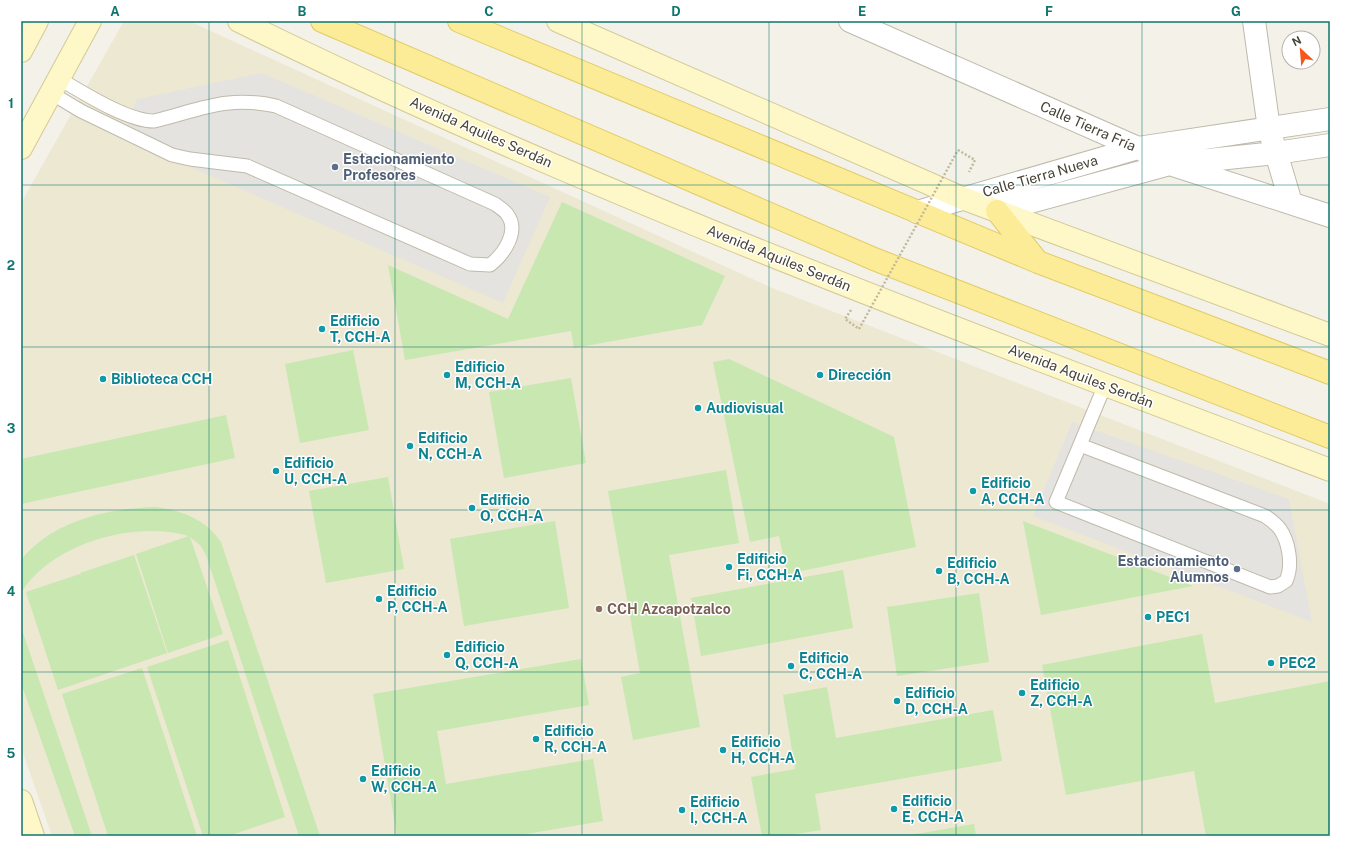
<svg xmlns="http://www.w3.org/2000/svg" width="1351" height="857" font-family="'Public Sans',sans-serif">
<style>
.education{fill:#ece8d2}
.green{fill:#c8e7b1}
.parking{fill:#e5e3df}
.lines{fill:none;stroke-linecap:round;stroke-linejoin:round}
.lane-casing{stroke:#bfbaaa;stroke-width:15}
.street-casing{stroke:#bfbaaa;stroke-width:24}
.secondary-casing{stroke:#d3ca98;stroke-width:24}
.primary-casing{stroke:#e2cc67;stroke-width:24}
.path{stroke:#c0b89c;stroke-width:2.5;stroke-dasharray:2 2;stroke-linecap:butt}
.lane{stroke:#fff;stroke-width:13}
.street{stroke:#fff;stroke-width:22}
.secondary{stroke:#fef7c7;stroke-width:22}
.primary{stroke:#fcec98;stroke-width:22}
.path-bridge{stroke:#c0b89c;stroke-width:2.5;stroke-dasharray:2 2;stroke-linecap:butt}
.grid{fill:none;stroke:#0f766e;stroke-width:1;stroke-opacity:0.55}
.service-dot{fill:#5c6f8a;stroke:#fff;stroke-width:1.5}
.culture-dot{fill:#0f9aa8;stroke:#fff;stroke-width:1.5}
.education-dot{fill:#8d6e63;stroke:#fff;stroke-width:1.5}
.labels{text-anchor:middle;stroke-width:3;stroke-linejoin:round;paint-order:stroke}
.street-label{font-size:14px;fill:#474236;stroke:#fff}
.service-label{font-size:14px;font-weight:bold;fill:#4e5e75;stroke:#fff;text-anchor:start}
.culture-label{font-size:14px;font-weight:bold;fill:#0d838f;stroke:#fff;text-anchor:start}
.education-label{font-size:14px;font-weight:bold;fill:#785e54;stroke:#fff;text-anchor:start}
.neatline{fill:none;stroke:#0f766e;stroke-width:1.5}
.grid-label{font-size:13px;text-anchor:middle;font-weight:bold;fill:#0f766e}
</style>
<rect width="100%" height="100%" fill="#f3f1e8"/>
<path class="education" d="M124,21H189L772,288L1330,504V836H52L21,747V203Z"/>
<path class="green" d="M562,202L725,276L702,325L574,348L571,331L405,360L388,265L508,319Z
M353,350L369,430L300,443L285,364Z
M729,359L894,437L916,547L787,574L779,536L750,542L713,362Z
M571,378L586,463L504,478L489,392Z
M226,415L235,458L21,504V459Z
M726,470L739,543L669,555L700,727L633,740L621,677L640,673L608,491Z
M388,477L404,569L326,583L309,491Z
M156,507C183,511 205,519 221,542L320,836H299L206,555L200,545L190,537L223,634L168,653L136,554L189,536C135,520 51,543 21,593V560C52,521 108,508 156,507Z
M555,521L569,608L464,626L450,539Z
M1023,521L1193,586L1041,615Z
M134,555L167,653L58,690L26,592L80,574L84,584L80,573Z
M843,570L853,628L701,656L691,598Z
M979,593L989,662L897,676L887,607Z
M21,627L92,836H75L21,683Z
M1202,634L1215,703L1330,681V836H1206L1194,771L1066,795L1042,665Z
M228,640L285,817L228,836H203L147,667Z
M581,659L589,705L437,731L446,784L593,759L603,821L514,836H397L373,694Z
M142,668L197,836H108L62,694Z
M827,687L836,738L993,710L1002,761L815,794L821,830L783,836H762L751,777L795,769L783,695Z
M974,824L976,836H905Z"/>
<path class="parking" d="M262,73L550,197L503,303L121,137L137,99Z
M1072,422L1289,499L1312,622L1033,516Z"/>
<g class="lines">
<defs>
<path id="lane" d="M51,93L81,111L172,155L190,159L247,166L470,264L490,265C504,254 520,231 507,214C504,210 499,207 495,204L276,106C228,95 199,110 154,121C127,121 82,92 58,78
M1080,445L1265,516C1271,520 1276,524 1280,529C1289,542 1293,566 1286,581L1278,586L1270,587L1056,502L1105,385"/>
<path id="street" d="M850,21L1138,148L1170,164L1330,216
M1254,21L1269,129L1291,203
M997,211L1170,164L1276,153L1330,145
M917,212L1138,148L1330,119"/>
<path id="secondary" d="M239,21C592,195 963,331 1330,470
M558,21L962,198L1330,335
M21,51L37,21
M21,148L90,21
M21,801L33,836"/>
<path id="primary" d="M322,21L874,259L1330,437
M459,21L1038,262L1330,373
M997,211L1037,261"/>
</defs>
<use href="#lane" class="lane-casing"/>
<use href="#street" class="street-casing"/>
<use href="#secondary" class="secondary-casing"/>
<use href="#primary" class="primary-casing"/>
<path class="path" d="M958,150L975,160L969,172
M851,310L845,319L859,329"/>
<use href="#lane" class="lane"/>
<use href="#street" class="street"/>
<use href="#secondary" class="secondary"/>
<use href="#primary" class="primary"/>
<path class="path-bridge" d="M859,329L958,150"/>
</g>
<path class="grid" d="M209,21V836M395,21V836M582,21V836M769,21V836M956,21V836M1142,21V836M21,185H1330M21,347H1330M21,510H1330M21,672H1330"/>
<g class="service-dot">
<circle cx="335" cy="167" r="4"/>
<circle cx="1237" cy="569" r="4"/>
</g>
<g class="culture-dot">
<circle cx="322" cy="329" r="4"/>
<circle cx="447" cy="375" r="4"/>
<circle cx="820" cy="375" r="4"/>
<circle cx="103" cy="379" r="4"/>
<circle cx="698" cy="408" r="4"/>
<circle cx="410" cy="446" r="4"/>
<circle cx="276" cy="471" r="4"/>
<circle cx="973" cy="491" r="4"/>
<circle cx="472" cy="508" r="4"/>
<circle cx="729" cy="567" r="4"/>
<circle cx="939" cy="571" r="4"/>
<circle cx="379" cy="599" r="4"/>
<circle cx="1148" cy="617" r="4"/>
<circle cx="447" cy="655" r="4"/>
<circle cx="1271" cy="663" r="4"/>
<circle cx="791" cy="666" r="4"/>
<circle cx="1022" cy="693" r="4"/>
<circle cx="897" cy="701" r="4"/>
<circle cx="536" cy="739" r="4"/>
<circle cx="723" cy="750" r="4"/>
<circle cx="363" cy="779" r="4"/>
<circle cx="894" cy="809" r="4"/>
<circle cx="682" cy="810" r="4"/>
</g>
<circle class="education-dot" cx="599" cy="609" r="4"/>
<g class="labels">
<g class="street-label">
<text transform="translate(1088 126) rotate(24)" y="5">Calle Tierra Fría</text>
<text transform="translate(481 132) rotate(24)" y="5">Avenida Aquiles Serdán</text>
<text transform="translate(1040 176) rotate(-16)" y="5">Calle Tierra Nueva</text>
<text transform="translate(779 258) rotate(22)" y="5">Avenida Aquiles Serdán</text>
<text transform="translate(1081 376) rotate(21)" y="5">Avenida Aquiles Serdán</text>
</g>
<g class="service-label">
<text x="343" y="164">Estacionamiento<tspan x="343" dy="16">Profesores</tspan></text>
<text x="1229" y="566" text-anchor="end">Estacionamiento<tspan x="1229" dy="16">Alumnos</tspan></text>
</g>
<g class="culture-label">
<text x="330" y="326">Edificio<tspan x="330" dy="16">T, CCH-A</tspan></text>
<text x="455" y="372">Edificio<tspan x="455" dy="16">M, CCH-A</tspan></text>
<text x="828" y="380">Dirección</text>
<text x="111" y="384">Biblioteca CCH</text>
<text x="706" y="413">Audiovisual</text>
<text x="418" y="443">Edificio<tspan x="418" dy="16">N, CCH-A</tspan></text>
<text x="284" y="468">Edificio<tspan x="284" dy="16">U, CCH-A</tspan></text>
<text x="981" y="488">Edificio<tspan x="981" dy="16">A, CCH-A</tspan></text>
<text x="480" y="505">Edificio<tspan x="480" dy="16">O, CCH-A</tspan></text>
<text x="737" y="564">Edificio<tspan x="737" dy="16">Fi, CCH-A</tspan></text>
<text x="947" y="568">Edificio<tspan x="947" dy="16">B, CCH-A</tspan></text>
<text x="387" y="596">Edificio<tspan x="387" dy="16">P, CCH-A</tspan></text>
<text x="1156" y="622">PEC1</text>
<text x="455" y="652">Edificio<tspan x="455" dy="16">Q, CCH-A</tspan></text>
<text x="799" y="663">Edificio<tspan x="799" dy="16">C, CCH-A</tspan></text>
<text x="1279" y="668">PEC2</text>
<text x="1030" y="690">Edificio<tspan x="1030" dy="16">Z, CCH-A</tspan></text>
<text x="905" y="698">Edificio<tspan x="905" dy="16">D, CCH-A</tspan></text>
<text x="544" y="736">Edificio<tspan x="544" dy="16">R, CCH-A</tspan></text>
<text x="731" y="747">Edificio<tspan x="731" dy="16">H, CCH-A</tspan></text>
<text x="371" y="776">Edificio<tspan x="371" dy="16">W, CCH-A</tspan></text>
<text x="902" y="806">Edificio<tspan x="902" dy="16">E, CCH-A</tspan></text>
<text x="690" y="807">Edificio<tspan x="690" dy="16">I, CCH-A</tspan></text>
</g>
<g class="education-label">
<text x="607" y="614">CCH Azcapotzalco</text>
</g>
</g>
<rect width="1351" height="857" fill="none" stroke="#ffffff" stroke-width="44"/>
<g transform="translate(1301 50) rotate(334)"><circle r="19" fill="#ffffff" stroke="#b5b3af"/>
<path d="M0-3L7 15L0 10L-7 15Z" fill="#f6571c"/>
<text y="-6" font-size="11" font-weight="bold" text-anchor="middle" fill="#474236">N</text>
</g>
<rect x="22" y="22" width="1307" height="813" class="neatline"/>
<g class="grid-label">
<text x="115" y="16">A</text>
<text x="302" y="16">B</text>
<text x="489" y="16">C</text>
<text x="676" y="16">D</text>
<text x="862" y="16">E</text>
<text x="1049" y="16">F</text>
<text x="1236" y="16">G</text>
<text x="11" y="108">1</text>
<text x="11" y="270">2</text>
<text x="11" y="433">3</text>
<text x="11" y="596">4</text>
<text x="11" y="758">5</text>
</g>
</svg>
